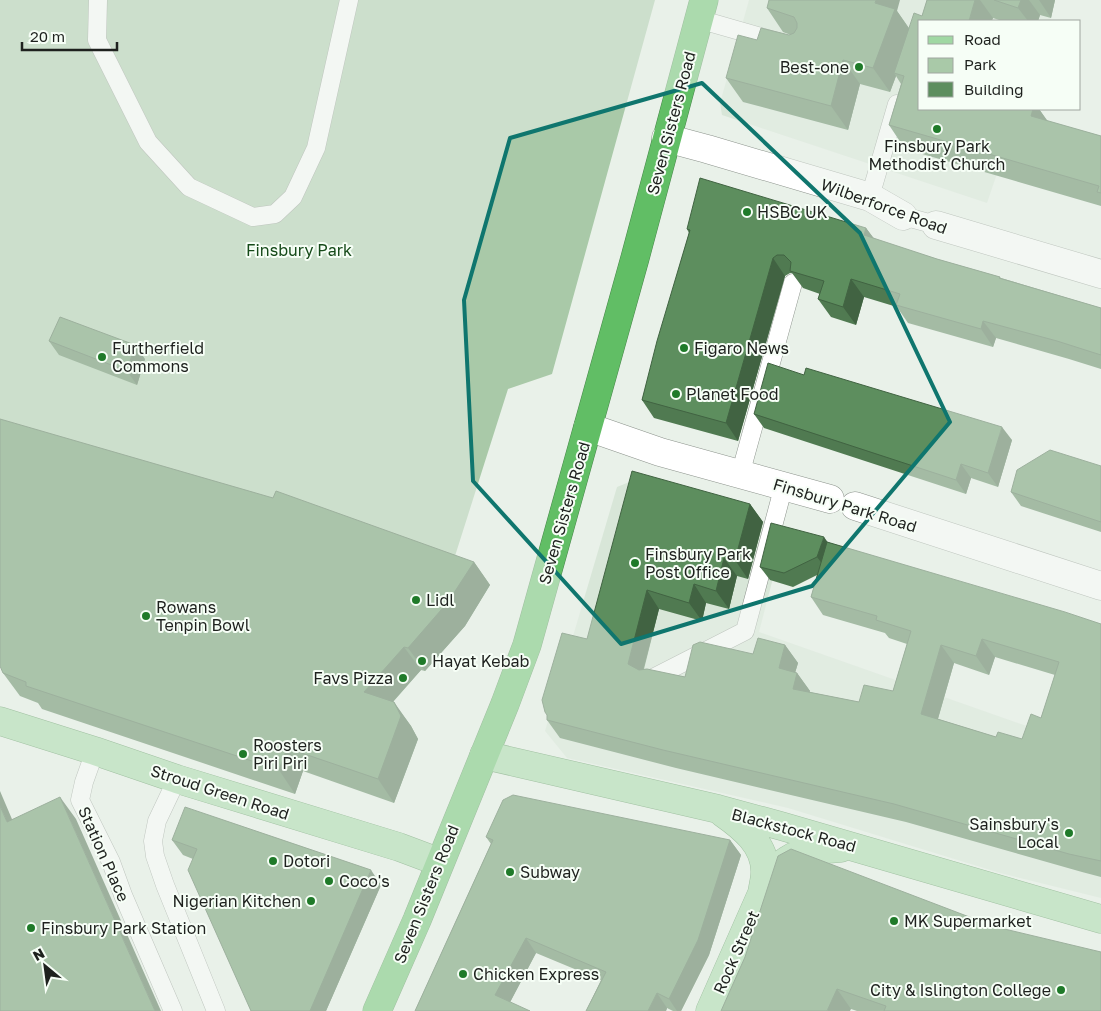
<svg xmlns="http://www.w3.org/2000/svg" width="1101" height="1011" font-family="'Golos Text',sans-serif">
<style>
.built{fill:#d8e6d8}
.green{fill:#a9c9a8}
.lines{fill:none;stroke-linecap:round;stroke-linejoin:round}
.lane-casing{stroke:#8c938c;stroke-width:19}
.street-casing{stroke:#8c938c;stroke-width:29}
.primary-casing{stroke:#4a874c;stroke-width:29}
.highway-casing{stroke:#4a874c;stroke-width:29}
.lane{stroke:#fff;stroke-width:18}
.street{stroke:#fff;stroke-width:28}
.primary{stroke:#a0d8a3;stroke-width:28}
.highway{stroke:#61be65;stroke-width:28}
.wall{fill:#507a51;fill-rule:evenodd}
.shaded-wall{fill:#416342}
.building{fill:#5d8e5e;stroke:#416342;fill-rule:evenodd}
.marked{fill:none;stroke:#0f766e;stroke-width:4;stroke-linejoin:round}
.poi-dot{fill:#1f7a29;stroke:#f6fef6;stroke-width:2}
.labels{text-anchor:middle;stroke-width:4;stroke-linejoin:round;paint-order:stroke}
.poi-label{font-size:16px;fill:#1e211e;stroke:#f6fef6;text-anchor:start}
.street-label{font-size:16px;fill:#1e211e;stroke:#f6fef6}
.park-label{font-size:16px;fill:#154a19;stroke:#f6fef6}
</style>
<rect width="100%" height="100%" fill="#e9f1e9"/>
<path class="built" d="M749,0H1055L1050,21H920V109H1019L987,203L722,115L720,103Z
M632,481L786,528L759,632L1101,752V898L1000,873L788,808L567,758L545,731L617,487Z"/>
<path class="green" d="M0,0H655L552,374L508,389L455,556L0,424Z"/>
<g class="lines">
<defs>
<path id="lane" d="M98,0L97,40L148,142L189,187L253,217L275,214L293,197L316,148L349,0
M698,19L782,43
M870,197L897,104
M903,216L936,225
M740,475L793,283
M653,678L745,631L784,485
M95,751L84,782L80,800L111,862L123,895L173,1011
M177,779L157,821L153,841L155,856L165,885L216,1011"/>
<path id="street" d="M666,138L707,149L870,197L903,216
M936,225L1101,274
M588,427L660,452L830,499
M855,506L1101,586"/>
<path id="primary" d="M0,721L95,751L177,779L399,847L439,862
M484,755L718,809L781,826L1101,919
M723,813C743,827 766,845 765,873C765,879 763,886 762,893
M710,1011L770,875C794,850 808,850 841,848"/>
<path id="highway" d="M377,1011L417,920L505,704L527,645L635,258L704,0"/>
</defs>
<use href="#lane" class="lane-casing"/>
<use href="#street" class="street-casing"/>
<use href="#primary" class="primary-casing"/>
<use href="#highway" class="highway-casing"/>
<use href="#lane" class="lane"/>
<use href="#street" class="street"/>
<use href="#primary" class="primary"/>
<use href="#highway" class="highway"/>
</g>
<path class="wall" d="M927,0H1055L1051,18L1040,15L1038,21H1002L993,18L920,109H1039L1047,121L1101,136V206L905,149L889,125L901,84L896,76L890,92L860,84L848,130L743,102L726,78L757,40L791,35L783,32L767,8L897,11L909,28L922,16Z
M866,228L874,239L937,259L1000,277L1001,278L1101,308V369L1069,359L996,338L993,347L908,323L897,307L864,297L856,325L831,317L818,299L820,294L803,288L792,273H790L785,276L738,441L654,418L642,400L689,233L687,229Z
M49,341L145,359L137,385L59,355Z
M804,375L1012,440L998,487L971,478L966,494L764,428L754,414Z
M1101,466V532L1021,506L1011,492Z
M750,504L763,522L748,579L737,576L729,609L706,603L702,621L659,609L644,669L685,677L753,654L785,645L798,663L795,673H797L810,691L809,692L859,702L893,691L907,644L889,638L885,633L823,615L811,597L817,575L793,587L770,580L760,567L827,542L1101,624V877L1082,872L906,822L676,768L560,738L547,720L587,639ZM995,657L1055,675L1041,718L1022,739L996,737L938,719L954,663L989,675Z
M474,562L490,585L465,626L425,671L421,670L393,702L411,726L418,739L394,803L303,771L295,794L42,709L38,703L20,696L3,673Z
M486,837L730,840L741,855L709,955L681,1011H673L667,1008L666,1011H586L601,980L536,953L510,1002L415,1011L491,844Z
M172,840L381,885L326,1011H251L193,859L183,855Z
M972,918L976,923L1101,1011H857L851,1009L721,1011Z"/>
<path class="shaded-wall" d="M876,0H900L897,11L912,33L894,73L896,76L890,92L873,68L875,3Z
M975,0H980L993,18L992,21H969Z
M1021,0H1029L1040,15L1038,21H1028L1018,8Z
M1039,0H1055L1051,18Z
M843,60L860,84L848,130L831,106Z
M1033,109H1039L1052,127L1031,116Z
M866,228L879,245L864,235Z
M773,258L785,276L738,441L726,423Z
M851,279L864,297L856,325L843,307Z
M983,321L996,338L993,347L981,329Z
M135,345L145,359L137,385L127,371Z
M1002,427L1012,440L998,487L988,473Z
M961,464L971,478L966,494L956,480Z
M750,504L763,522L748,579L735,560Z
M824,537L834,551L827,570L817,557Z
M724,558L737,576L729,609L716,591Z
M474,562L490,585L465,626L425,671L408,648Z
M694,584L706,603L702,621L689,603Z
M647,590L659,609L640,682L628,664Z
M982,639L995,657L989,675L976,656Z
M785,645L798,663L791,686L779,668Z
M941,645L954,663L934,732L921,714Z
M404,647L421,670L380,716L364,692Z
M797,673L810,691L806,707L793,689Z
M394,702L411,726L418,739L394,803L378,779Z
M287,748L303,771L295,794L279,770Z
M0,791L23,845L7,822L0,806Z
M60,797L76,819L161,1011H155Z
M730,840L741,855L709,955L681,1011H677L669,999Z
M371,870L381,885L326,1011H310Z
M972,918L986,937L971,921Z
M526,938L536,953L506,1010L495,995Z
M837,989L851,1009L850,1011H827Z
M657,993L667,1008L666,1011H648Z"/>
<path class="building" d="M769,0H876L875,3L895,9L873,68L843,60L831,106L726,78L738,35L757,40L761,28L789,35L794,33L797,28V23L794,17L767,8Z
M927,0H975L969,21H920V109H1033L1031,116L1101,136V193L1097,192L1099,186L889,125L904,76L894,73L914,13L922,16Z
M994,0H1021L1018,8Z
M700,178L866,228L864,235L937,259L1000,277L999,278L1101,308V355L1057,341L983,321L981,329L896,305L900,294L851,279L843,307L818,299L824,281L790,271L791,262L784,255H777L773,258L726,423L642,400L657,341L690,230L687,229Z
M60,317L135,345L127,371L49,341Z
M768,363L804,375L806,368L1002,427L988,473L961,464L956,480L754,414Z
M0,419L273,498L276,491L474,562L448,602L408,648L404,647L364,692L394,702L401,716L378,779L287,748L279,770L26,686V682L3,673L0,666Z
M1050,450L1101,466V522L1011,492L1017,470Z
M632,471L750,504L735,560L724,558L716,591L694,584L689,603L647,590L628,664L639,670L647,669L685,677L693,645L700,642L753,654L758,638L785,645L779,668L797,673L793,689L859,702L864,685L893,691L911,631L876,620L877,616L811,597L827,542L1065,612L1101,624V861L1069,854L894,804L663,750L547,720V715L545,712L542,700L562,633L587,639ZM982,639L1059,662L1041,718L1031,714L1022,739L998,732L996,737L921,714L941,645L976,656Z
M771,523L824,537L817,557L784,573L760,567Z
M513,795L730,840L698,940L669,999L657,993L648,1011H586L606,972L526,938L495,995L530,1011H415L493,840L486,837L503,800Z
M60,797L155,1011H0V806L7,822Z
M185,807L371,870L310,1011H251L188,870L197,849L172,840Z
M791,849L972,918L971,921L1101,952V1011H884L886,1006L837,989L827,1011H721L745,957L778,856Z"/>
<path d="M0 0H1101V1011H0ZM702,83L860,233L950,422L812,586L621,644L473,481L464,300L510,138Z" fill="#e9f1e9" fill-opacity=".55" fill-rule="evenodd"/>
<path class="marked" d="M702,83L860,233L950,422L812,586L621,644L473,481L464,300L510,138Z"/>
<g class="poi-dot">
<circle cx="859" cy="67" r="5"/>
<circle cx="937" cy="129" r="5"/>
<circle cx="747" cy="212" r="5"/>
<circle cx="684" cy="348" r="5"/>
<circle cx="102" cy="357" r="5"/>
<circle cx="676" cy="394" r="5"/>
<circle cx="635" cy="563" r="5"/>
<circle cx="416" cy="600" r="5"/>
<circle cx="146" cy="616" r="5"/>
<circle cx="422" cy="661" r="5"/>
<circle cx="403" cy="678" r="5"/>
<circle cx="243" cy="754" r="5"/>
<circle cx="1069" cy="833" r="5"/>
<circle cx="273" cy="861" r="5"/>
<circle cx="510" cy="872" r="5"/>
<circle cx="329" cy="881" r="5"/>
<circle cx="311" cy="901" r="5"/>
<circle cx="894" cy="921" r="5"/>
<circle cx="31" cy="928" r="5"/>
<circle cx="463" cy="974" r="5"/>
<circle cx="1061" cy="990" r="5"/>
</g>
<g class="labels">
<g class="poi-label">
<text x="849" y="73" text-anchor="end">Best-one</text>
<text x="937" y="152" text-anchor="middle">Finsbury Park<tspan x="937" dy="18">Methodist Church</tspan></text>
<text x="757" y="218">HSBC UK</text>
<text x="112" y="354">Furtherfield<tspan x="112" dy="18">Commons</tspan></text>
<text x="694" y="354">Figaro News</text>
<text x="686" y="400">Planet Food</text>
<text x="645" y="560">Finsbury Park<tspan x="645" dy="18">Post Office</tspan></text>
<text x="426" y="606">Lidl</text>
<text x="156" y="613">Rowans<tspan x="156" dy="18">Tenpin Bowl</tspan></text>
<text x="432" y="667">Hayat Kebab</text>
<text x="393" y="684" text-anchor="end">Favs Pizza</text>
<text x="253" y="751">Roosters<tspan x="253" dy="18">Piri Piri</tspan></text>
<text x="1059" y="830" text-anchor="end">Sainsbury's<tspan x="1059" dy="18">Local</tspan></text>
<text x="283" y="867">Dotori</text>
<text x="520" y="878">Subway</text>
<text x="339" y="887">Coco's</text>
<text x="301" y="907" text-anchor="end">Nigerian Kitchen</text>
<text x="904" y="927">MK Supermarket</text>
<text x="41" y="934">Finsbury Park Station</text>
<text x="473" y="980">Chicken Express</text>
<text x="1051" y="996" text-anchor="end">City &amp; Islington College</text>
</g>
<g class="street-label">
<text transform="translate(671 123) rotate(-75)" y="6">Seven Sisters Road</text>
<text transform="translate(884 206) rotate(20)" y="6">Wilberforce Road</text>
<text transform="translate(845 505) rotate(17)" y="6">Finsbury Park Road</text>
<text transform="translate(564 513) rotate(-74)" y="6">Seven Sisters Road</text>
<text transform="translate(220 792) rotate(18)" y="6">Stroud Green Road</text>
<text transform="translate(794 830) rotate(15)" y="6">Blackstock Road</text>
<text transform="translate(104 854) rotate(66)" y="6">Station Place</text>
<text transform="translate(426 894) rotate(-68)" y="6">Seven Sisters Road</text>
<text transform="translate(736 952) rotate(-66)" y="6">Rock Street</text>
</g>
<g class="park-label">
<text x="299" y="256">Finsbury Park</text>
</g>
</g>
<rect x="918" y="20" width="162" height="90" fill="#f6fef6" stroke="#a0a6a0"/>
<rect x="928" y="36" width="25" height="8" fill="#a0d8a3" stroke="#a0a6a0"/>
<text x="964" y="45" font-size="15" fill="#1e211e">Road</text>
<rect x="928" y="58" width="25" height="15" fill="#a9c9a8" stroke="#a0a6a0"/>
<text x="964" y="70" font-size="15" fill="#1e211e">Park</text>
<rect x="928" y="82" width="25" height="15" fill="#5d8e5e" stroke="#a0a6a0"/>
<text x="964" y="95" font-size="15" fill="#1e211e">Building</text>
<g transform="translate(45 966) rotate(331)" stroke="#f6fef6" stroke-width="4" paint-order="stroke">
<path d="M0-4L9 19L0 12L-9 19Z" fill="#1e211e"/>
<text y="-8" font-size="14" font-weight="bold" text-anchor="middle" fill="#1e211e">N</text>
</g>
<path d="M22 42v8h95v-8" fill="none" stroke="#1e211e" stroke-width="2.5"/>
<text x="30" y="42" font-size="15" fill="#1e211e" stroke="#f6fef6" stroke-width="4" paint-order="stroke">20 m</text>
</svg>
